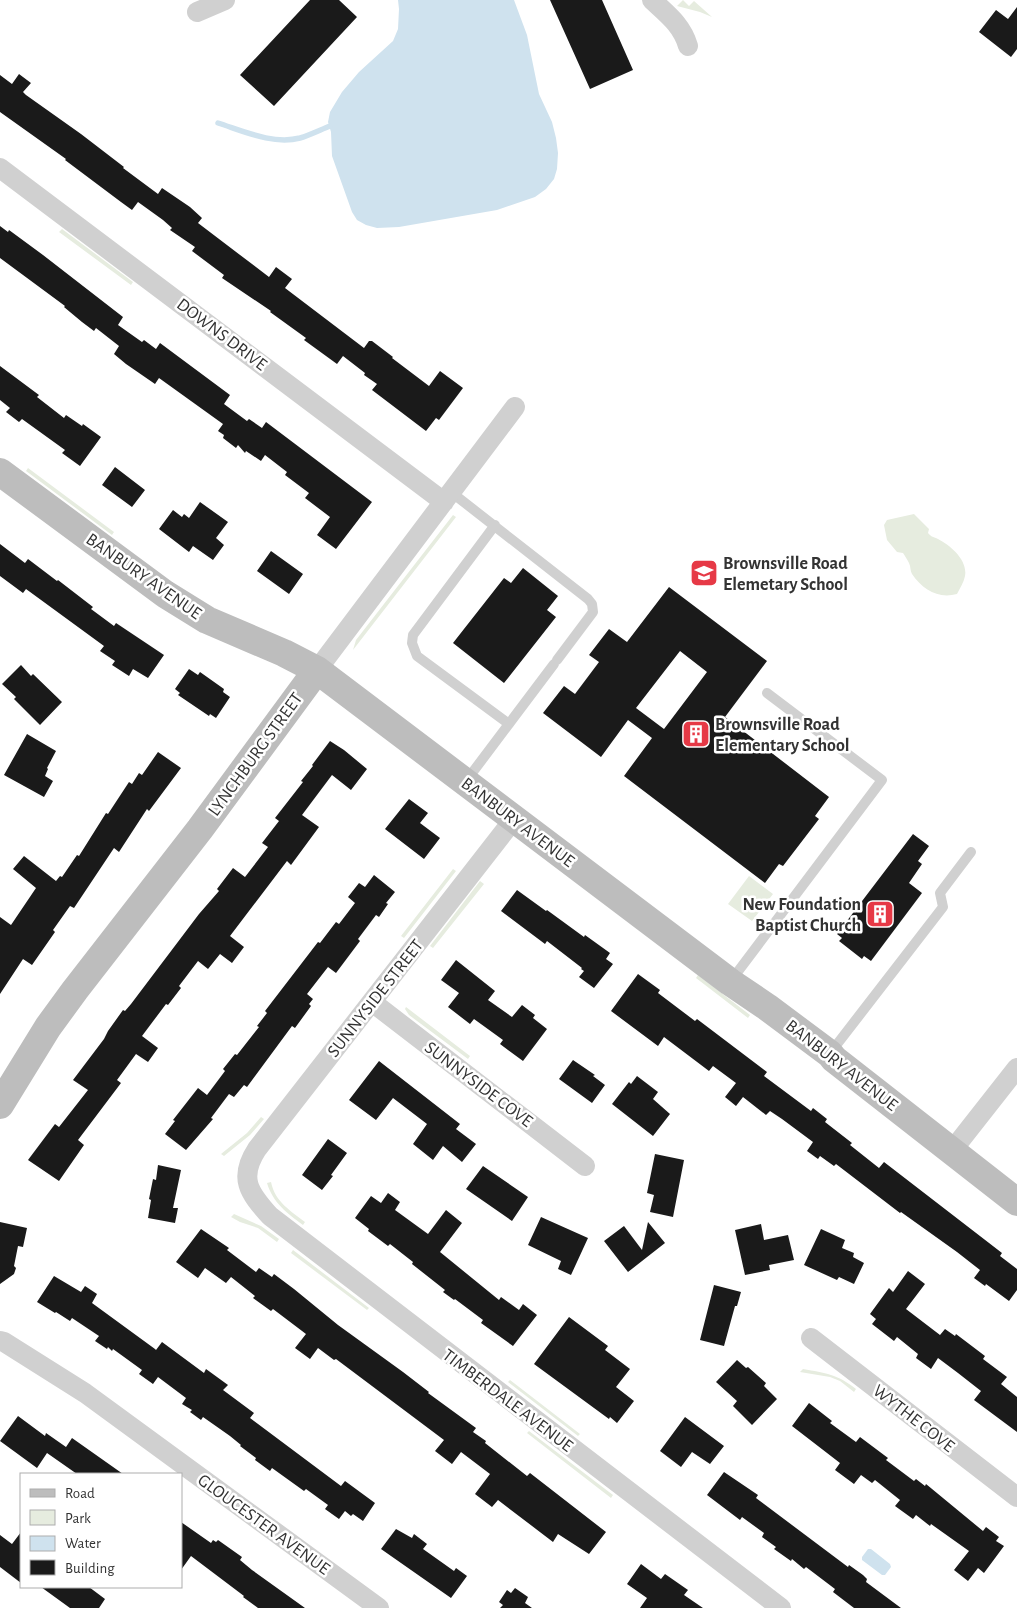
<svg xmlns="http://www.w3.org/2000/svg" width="1017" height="1608" font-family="'Alegreya Sans',sans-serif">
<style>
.green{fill:#e6ecdf}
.water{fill:#cfe2ee}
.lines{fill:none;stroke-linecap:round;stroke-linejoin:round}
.stream{stroke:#cfe2ee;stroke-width:5.5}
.building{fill:#1a1a1a;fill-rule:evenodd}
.lane{stroke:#d0d0d0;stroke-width:10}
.street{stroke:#d0d0d0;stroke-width:20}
.secondary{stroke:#bdbdbd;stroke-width:28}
.labels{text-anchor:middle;stroke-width:5;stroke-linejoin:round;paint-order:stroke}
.street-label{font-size:18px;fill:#333;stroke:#fff}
.poi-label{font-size:18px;font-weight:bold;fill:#333;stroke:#fff;text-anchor:start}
</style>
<rect width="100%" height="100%" fill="#fff"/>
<path class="green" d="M683,0L689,6L694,1L712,17L700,12L677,6Z
M62,229L133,282L131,285L59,232Z
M28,468L114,532L112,535L26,471Z
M914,514L929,529L928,533C931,537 934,537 938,539C950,545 968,560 965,576C964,582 960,588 957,594C938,599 923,590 912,574C910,571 911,567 909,563C907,559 905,556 903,553L897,552L887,540L884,525L887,520Z
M453,515L456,517L353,650L356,640Z
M453,869L456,871L404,938L401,936Z
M749,876L773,894L752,921L728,904Z
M480,881L484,884L433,948L430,946Z
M698,975L750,1015L748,1018L696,978Z
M406,1007L470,1056L468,1059L409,1015L405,1009Z
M261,1117L264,1119L250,1135L224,1156L221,1154L247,1133Z
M271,1182C275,1202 291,1211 305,1222L303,1225C287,1213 273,1203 267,1183Z
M234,1214L261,1226L279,1239L277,1242L258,1228L240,1222L231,1217Z
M293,1250L369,1308L367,1310L291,1253Z
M803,1369C826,1373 837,1374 856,1389L854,1392L840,1381L830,1377L800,1372Z
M510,1380L580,1434L578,1436L508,1382Z
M529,1431L613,1495L611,1498L527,1433Z"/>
<path class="water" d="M398,0H514L527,35L539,94L552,122L556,138L558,153L557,169L554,179L546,189L535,197L497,210L399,227L377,228L366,225L357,220L352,212L332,156L331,132L328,122L330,112L342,92L359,72L393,41L398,29L399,9Z
M868,1549H871L890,1564L891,1567L885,1575H882L862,1560V1557Z"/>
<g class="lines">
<path class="stream" d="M218,123C243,131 273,145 300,138C310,135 320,130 330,126"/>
</g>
<path class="building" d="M310,0H339L357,17L274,106L240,75Z
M550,0H602L633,70L590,89Z
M1017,7V49L1011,57L979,32L996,10L1008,19Z
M19,74L31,83L23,92L26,95L81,134L124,167L123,168L158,194L162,188L190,207L202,218L198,223L269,277L276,267L292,279L285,288L364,348L369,341H372L393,357L392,358L429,386L440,371L463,388L439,420L436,418L426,431L372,390L377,384L364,375L365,373L343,356L337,364L304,340L306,338L270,312L271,311L222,278L224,275L192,251L195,247L170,230L172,228L163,220L138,202L132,210L121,202L65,160L66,159L0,112V75L12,84Z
M0,226L8,232L9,230L43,255L123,317L118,325L142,342L144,340L156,349L160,343L230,395L224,404L247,421L249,419L262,428L266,422L372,502L336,549L317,535L330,517L305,498L309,493L285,475L287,472L265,455L261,461L246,451L245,453L238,445L236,448L223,438L224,435L218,431L223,424L159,378L155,384L126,364L114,354L119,346L96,328L94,331L82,322L64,307L65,306L0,258Z
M0,366L39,395L37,397L64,418L66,415L82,426L83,424L101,437L80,466L62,453L65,450L22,419L19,422L6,412L10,408L0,400Z
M115,467L145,490L132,507L102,485Z
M200,502L228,522L216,538L224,545L213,560L193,546L189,552L159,529L173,510L182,517L184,514L189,518Z
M0,544L25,563L28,559L57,581L58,580L93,607L91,609L114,626L116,623L164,655L148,678L133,669L129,676L112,665L115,661L100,651L104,646L26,589L23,593L0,576Z
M271,551L303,574L289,594L257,571Z
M523,568L558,596L547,610L556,617L504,683L453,643L504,578L511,583Z
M669,587L767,661L725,717L829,797L815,816L819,819L783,866L779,864L765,883L624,776L652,738L628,720L601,757L543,713L564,686L575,694L599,662L589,655L609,629L627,642ZM680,651L707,672L664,729L636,708Z
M21,665L31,676L33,674L62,702L40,725L14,699L16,697L2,684Z
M189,669L198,675L200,672L224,689L223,692L230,697L216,718L210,714L209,716L178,695L180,693L175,689Z
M27,734L56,751L47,768L48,769L45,776L53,781L44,797L4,775Z
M330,741L344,750L367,769L351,790L332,775L302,815L319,827L291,865L287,861L230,936L244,947L232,963L220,954L208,969L198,961L179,986L181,988L168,1005L166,1004L142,1036L158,1048L148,1062L136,1054L117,1080L121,1083L78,1140L84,1145L59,1181L28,1160L55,1124L59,1127L88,1090L73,1080L104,1039L108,1031L123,1010L125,1011L131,1004L199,914L219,891L217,889L233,868L245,877L268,847L262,843L279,821L275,818L303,782L301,781L313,766L312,765Z
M158,752L181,768L149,811L147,809L119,852L114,848L74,908L70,906L53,930L55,932L32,965L23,959L0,994V917L11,925L36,888L13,869L24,856L56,881L60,876L62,877L77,855L79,856L106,813L108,814L129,782L132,784L139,773L142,775Z
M409,799L428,813L420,823L440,838L424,859L385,829Z
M913,834L929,846L918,861L922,864L909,883L922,893L871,961L864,956L862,959L839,941L842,938L837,934Z
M374,875L395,892L386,903L388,904L379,917L376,915L358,939L360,941L336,973L328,967L307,994L313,999L309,1004L311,1006L295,1028L292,1026L247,1087L244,1085L234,1097L229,1094L211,1118L213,1119L186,1150L165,1134L175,1121L173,1120L198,1088L207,1095L225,1071L223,1069L235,1054L237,1055L259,1027L257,1026L267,1013L265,1011L318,942L320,943L336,922L339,924L355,903L348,897L359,883L365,887Z
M517,890L546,911L547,910L584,937L585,935L610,953L606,959L613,964L594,988L579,977L584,971L581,969L582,968L547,941L545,944L501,911Z
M456,960L495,991L488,1000L512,1017L522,1005L535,1015L533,1018L547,1029L523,1061L500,1044L503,1040L474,1019L470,1024L448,1007L459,993L441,980Z
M638,974L660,990L658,993L695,1021L697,1019L767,1072L764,1076L811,1111L813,1108L827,1119L825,1122L852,1143L850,1145L879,1168L884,1162L1002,1253L1000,1256L1017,1269V1290L1009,1301L986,1284L985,1286L974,1278L980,1270L957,1252L901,1212L900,1213L836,1164L834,1166L820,1156L818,1159L807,1151L813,1142L782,1119L770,1111L766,1115L743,1097L736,1106L725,1097L736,1083L713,1066L709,1071L664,1037L658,1046L611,1011Z
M573,1060L595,1075L593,1076L605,1085L592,1103L559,1079Z
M379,1061L460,1124L456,1129L476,1144L462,1162L443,1146L433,1160L413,1144L427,1124L393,1098L376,1120L349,1100Z
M637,1076L658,1092L653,1099L670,1114L653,1136L612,1104L629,1082L631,1084Z
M328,1139L347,1153L331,1175L333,1176L322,1190L302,1175Z
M655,1154L684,1160L673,1217L650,1212L654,1195L647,1193Z
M158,1165L181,1170L173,1208H178L175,1223L148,1218L151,1200L149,1199L153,1179L156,1180Z
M483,1166L528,1197L512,1221L466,1189Z
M388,1193L400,1202L395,1210L428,1234L446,1210L462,1223L440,1252L499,1300L501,1297L519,1310L523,1304L537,1315L513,1346L481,1323L483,1320L455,1299L454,1300L443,1292L445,1290L412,1264L413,1262L390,1244L388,1246L368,1231L369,1229L355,1218L371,1196L381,1203Z
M541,1217L588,1238L571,1275L558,1269L561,1261L528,1245Z
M0,1222L27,1228L23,1247L18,1246L14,1266L16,1268L14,1274L0,1284Z
M648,1222L665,1243L628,1272L604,1241L624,1226L642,1250Z
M761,1224L764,1240L788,1235L794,1260L769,1265L770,1270L745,1275L735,1230Z
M201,1229L229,1248L227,1250L256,1272L259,1268L272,1277L274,1274L294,1289L338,1325L403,1372L429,1392L428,1393L476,1428L473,1432L486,1441L485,1443L527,1476L530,1473L606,1532L589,1554L558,1534L553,1542L498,1500L492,1507L475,1494L490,1474L461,1452L452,1464L435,1451L444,1440L336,1359L334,1360L318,1348L310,1359L295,1348L306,1334L273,1309L271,1311L253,1298L255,1296L231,1277L226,1283L205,1268L198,1278L176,1262Z
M821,1229L845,1240L842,1248L854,1253L853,1257L864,1263L854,1284L839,1277L837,1280L804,1265Z
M908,1271L925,1284L906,1309L940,1335L945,1329L955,1336L956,1334L985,1356L983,1359L1007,1377L1001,1384L1017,1397V1432L974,1400L981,1391L958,1373L938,1358L931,1369L916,1358L918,1354L897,1337L894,1341L872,1324L876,1319L870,1314L889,1288L893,1292Z
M54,1276L81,1292L85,1286L97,1294L92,1303L155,1349L156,1350L162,1342L204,1373L206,1369L228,1385L223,1390L254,1413L250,1418L341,1486L345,1481L375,1503L363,1521L353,1514L351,1516L345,1511L339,1519L325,1509L328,1505L306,1489L304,1491L272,1468L270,1471L255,1460L256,1458L240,1446L241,1445L230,1436L203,1417L201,1420L190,1412L192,1410L182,1404L186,1398L158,1377L153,1384L139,1374L142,1370L113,1349L112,1351L108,1347L107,1349L95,1341L99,1336L72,1318L70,1321L56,1312L55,1313L37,1302Z
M714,1285L741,1292L737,1306H735L724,1346L700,1340Z
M569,1317L608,1346L605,1350L630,1369L616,1387L634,1401L617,1423L610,1417L609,1419L534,1364Z
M737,1360L746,1368L748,1367L766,1383L764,1386L777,1399L752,1425L733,1406L737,1401L716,1382Z
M809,1403L832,1421L830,1423L856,1442L860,1437L888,1458L886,1460L914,1481L916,1479L925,1486L926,1484L983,1531L986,1527L999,1537L996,1541L1004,1546L984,1573L978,1568L968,1581L954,1570L969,1551L931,1524L930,1526L916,1515L913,1519L895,1506L900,1500L875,1480L872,1483L861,1475L854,1484L835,1470L840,1463L792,1426Z
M18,1416L45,1436L46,1433L66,1447L72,1438L123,1474H77L47,1453L37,1468L0,1441Z
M685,1417L724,1446L710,1464L692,1452L681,1467L660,1451Z
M724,1472L758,1495L756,1498L848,1567L849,1565L863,1575L867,1579L866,1582L901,1608H854L833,1592L835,1589L806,1567L804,1569L792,1559L791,1561L774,1549L776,1547L762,1537L764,1533L742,1517L740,1520L707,1495Z
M181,1522L211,1543L213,1540L216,1542L218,1540L242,1557L240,1560L252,1570L305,1608H258L243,1597L244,1596L191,1556L181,1570Z
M396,1529L412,1538L414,1534L427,1544L423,1549L454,1571L456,1568L467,1576L451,1598L381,1549Z
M21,1532V1583L0,1567V1535L12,1544Z
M641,1564L661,1579L665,1574L688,1590L684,1595L703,1608H640L647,1598L627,1584Z
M41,1587H89L105,1599L99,1608H70Z
M515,1588L528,1597L525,1603L532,1608H500L503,1605L499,1602L507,1590L511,1593Z"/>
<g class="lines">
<path class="lane" d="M451,492L588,599L592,604L593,612L557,660
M495,525L413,635L412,643L417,656L509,724
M466,781L554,664
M730,982L882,780L767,693
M831,1052L943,907L940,893L971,852"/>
<path class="street" d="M652,0C667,14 682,25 688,46
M197,12L225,0
M0,168L444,502
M317,670L515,407
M514,819L257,1149C238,1178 249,1193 270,1216L781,1608
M372,1002L585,1166
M951,1152L1017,1068
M811,1338L1017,1497
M0,1341L4,1342L85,1393L379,1608"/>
<path class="secondary" d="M0,472L165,594L207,620L284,653L317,670L730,982L767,1007L830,1054L834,1059L1017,1202
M0,1105L48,1027L75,990L200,829L317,670"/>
</g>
<defs>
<symbol id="school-square" viewBox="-11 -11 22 22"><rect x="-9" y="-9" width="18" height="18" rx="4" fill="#e63946" stroke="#fff"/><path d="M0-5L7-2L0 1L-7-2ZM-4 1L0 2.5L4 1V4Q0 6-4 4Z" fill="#fff"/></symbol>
<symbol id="building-square" viewBox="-11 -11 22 22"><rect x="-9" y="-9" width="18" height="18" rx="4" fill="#e63946" stroke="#fff"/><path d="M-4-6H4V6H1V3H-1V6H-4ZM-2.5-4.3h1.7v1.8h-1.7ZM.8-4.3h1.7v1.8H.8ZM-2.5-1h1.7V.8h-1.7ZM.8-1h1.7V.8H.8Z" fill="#fff"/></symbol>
</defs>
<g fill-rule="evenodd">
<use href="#school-square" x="688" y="557" width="32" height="32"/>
<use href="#building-square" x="680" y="718" width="32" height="32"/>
<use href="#building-square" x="864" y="898" width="32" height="32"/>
</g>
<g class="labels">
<g class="street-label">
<text transform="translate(222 334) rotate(37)" y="6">DOWNS DRIVE</text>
<text transform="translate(144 576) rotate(35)" y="6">BANBURY AVENUE</text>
<text transform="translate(255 754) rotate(-54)" y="6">LYNCHBURG STREET</text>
<text transform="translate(518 822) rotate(37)" y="6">BANBURY AVENUE</text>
<text transform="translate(375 998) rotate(-52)" y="6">SUNNYSIDE STREET</text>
<text transform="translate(842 1065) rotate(38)" y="6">BANBURY AVENUE</text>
<text transform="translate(479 1084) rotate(37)" y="6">SUNNYSIDE COVE</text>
<text transform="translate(508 1400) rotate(37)" y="6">TIMBERDALE AVENUE</text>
<text transform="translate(914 1418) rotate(38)" y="6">WYTHE COVE</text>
<text transform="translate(264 1524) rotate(36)" y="6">GLOUCESTER AVENUE</text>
</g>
<g class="poi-label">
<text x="723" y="569">Brownsville Road<tspan x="723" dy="21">Elemetary School</tspan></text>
<text x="715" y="730">Brownsville Road<tspan x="715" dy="21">Elementary School</tspan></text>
<text x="861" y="910" text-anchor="end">New Foundation<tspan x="861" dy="21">Baptist Church</tspan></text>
</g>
</g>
<rect x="20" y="1473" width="162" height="115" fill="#ffffff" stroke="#adadad"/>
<rect x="30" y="1489" width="25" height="8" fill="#bdbdbd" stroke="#adadad"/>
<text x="65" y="1498" font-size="15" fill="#333333">Road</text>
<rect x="30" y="1510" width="25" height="15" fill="#e6ecdf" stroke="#adadad"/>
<text x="65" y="1523" font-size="15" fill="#333333">Park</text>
<rect x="30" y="1536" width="25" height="15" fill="#cfe2ee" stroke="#adadad"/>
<text x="65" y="1548" font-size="15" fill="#333333">Water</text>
<rect x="30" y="1560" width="25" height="15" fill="#1a1a1a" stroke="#adadad"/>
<text x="65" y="1573" font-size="15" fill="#333333">Building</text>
</svg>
